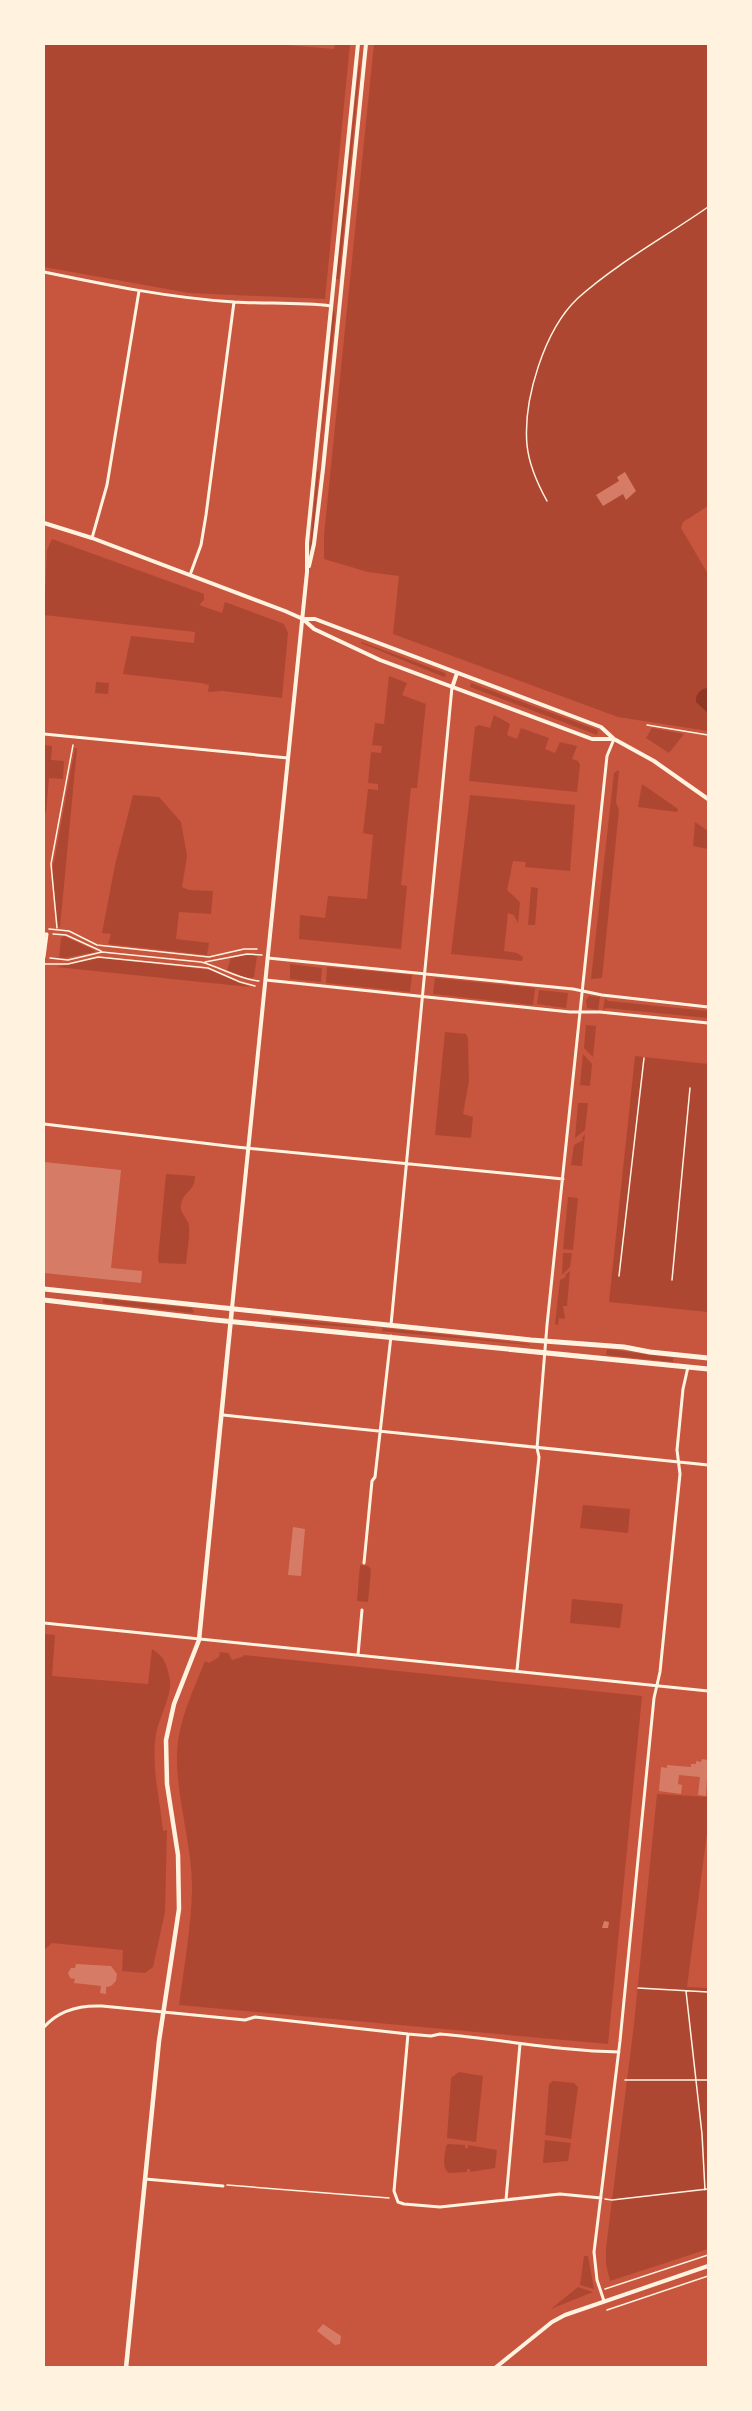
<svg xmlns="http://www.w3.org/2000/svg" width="752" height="2411" font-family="Barlow,sans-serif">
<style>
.green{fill:#ae4732}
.water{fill:#8f3625}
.building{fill:#d67c66}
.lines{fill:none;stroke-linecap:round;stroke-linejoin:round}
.path{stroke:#fff3e0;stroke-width:1.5}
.minor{stroke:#fff3e0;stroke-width:3}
.tertiary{stroke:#fff3e0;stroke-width:4}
.secondary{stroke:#fff3e0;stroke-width:4.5}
.primary{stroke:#fff3e0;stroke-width:5}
</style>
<rect width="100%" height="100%" fill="#c8553d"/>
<path class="green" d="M44,44H274L334,49L335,44H350L325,299L189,293L44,267Z
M374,44H708V506L683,522L681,528L708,574V731L618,717L393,634L399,576L368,572L324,559V535Z
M359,65L360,67L339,279H336Z
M334,310L335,316L319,464L333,311Z
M319,470L312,550H310L317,472Z
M52,539L204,594V600L199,605L222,613L225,602L284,624L288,633L282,698L223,691L208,692L209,685L201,683L123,674L131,636L194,643L195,632L44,615L47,550Z
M362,642L445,673L446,676L444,677L361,643Z
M389,676L407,683L402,695L426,704L417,788H411L401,885L407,886L401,949L299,939L300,915L325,918L328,896L367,899L373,835L363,833L368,789L378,790V784L368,783L371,752L381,753L382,746L372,745L375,723L384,724Z
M96,682L109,683L108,694L95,693Z
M471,683L598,730L597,735L470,687Z
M494,715L510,724L507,735L517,739L521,728L549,738L545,749L555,753L560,742L577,746L572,759L578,761L580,765L577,792L469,781L475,727L479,725L490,728Z
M652,728L684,734L669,753L646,738Z
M44,745L52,746L51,760L64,761L63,779L49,778L46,813H44Z
M75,748H77L60,927H58L52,872Z
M619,770L616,802L619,810L602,978L591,979L614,773Z
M642,784L678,809L677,812L638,807Z
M133,795L159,797L181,822L187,856L182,887L189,890L213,891L211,914L179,912L176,939L209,943L207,955L108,944L111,934L102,933L115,865Z
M470,795L575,805L570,871L525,867L526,862L513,861L507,890L520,902L518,923L514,915L508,913L504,951L517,953L523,957L522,961L451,954Z
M695,822L708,831V849L693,846Z
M531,887L538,888L535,925H528Z
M64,936L94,950L95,952L59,959L61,938Z
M248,955L257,956L254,977L248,979L227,970L231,958Z
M101,958L210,970L250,987L56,967Z
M290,964L322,968L321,982L290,979Z
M327,967L412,975L410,992L326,983Z
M435,978L535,988L533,1005L433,994Z
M539,990L568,993L566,1008L537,1004Z
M589,996L600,997L598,1010L587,1008L586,1000Z
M605,998L608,1001L708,1011V1018L606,1008L603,1010Z
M586,1025L596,1026L593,1057L584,1048Z
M445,1032L466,1034L468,1038L469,1081L463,1114L473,1117L471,1138L435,1135Z
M583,1054L592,1064L590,1086L580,1085Z
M635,1056L708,1064V1312L609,1302Z
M578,1103H588L585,1130L575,1138Z
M585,1134L582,1166L571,1165L574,1145L583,1140L582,1138Z
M166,1174L195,1176C195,1192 183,1191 181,1205C179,1213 188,1218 189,1226C190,1238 187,1252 186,1264L159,1263L158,1259Z
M568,1197L578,1198L573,1250L563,1249Z
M563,1253H572L570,1267L562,1275Z
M570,1271L567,1306H563L565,1319L559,1318L558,1325L555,1324L560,1280L566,1277L565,1275Z
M103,1299L192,1308L194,1312L192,1313L103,1303Z
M271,1317L374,1328L375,1329L271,1321Z
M383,1328L529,1344L530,1345L382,1331Z
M607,1349L673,1358V1362L606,1355Z
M583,1505L630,1509L628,1533L580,1528Z
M360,1565L368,1566L371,1569L368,1602L357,1601Z
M572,1599L623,1604L620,1628L570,1623Z
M44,1634L55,1635L52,1676L148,1684L152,1649C165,1657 167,1665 170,1680C172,1696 159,1717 156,1734C151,1767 160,1799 163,1831L167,1830L165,1912L153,1967L145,1973L122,1971L123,1950L52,1943L44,1950Z
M220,1652L228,1653L232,1660L242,1657L244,1655L642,1696L608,2044L179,2005C184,1967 191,1928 192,1890C193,1841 170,1781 179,1735C184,1709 195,1686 205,1661L209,1663L219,1657Z
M657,1794L708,1797V1825L687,1987L708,1988V2249L610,2281L606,2264V2248L634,2024Z
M459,2072L483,2076L476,2142L447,2138L451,2078Z
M553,2081L574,2083L578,2087L571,2139L545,2135L549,2084Z
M545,2140L571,2143L568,2161L543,2163Z
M448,2144L465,2145V2148H468V2145L497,2150L495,2168L470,2172V2169H467V2172L449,2173C441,2167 445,2155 446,2146Z
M584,2256H588L594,2289L580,2285Z
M578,2287L593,2292L551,2309Z"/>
<path class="water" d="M708,687V713L696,702C695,693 701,690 708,687Z"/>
<path class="building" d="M625,472L636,491L626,500L623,494L603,506L596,495L619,481L617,477Z
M44,1162L121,1170L111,1268L142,1271L141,1283L44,1273Z
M293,1527L305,1529L301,1576L288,1575Z
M702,1759L708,1760L706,1796L698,1795L700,1777L679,1775L678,1784L682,1785L681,1794L659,1791L661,1767L667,1768V1765L691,1767V1764H696V1761L701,1762Z
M604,1921L609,1922L608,1928H602Z
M76,1964L111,1966L117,1974L116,1981L111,1986L106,1987V1994L100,1993L101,1986L74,1983L75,1979L70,1978L68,1973L71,1968H75Z
M323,2324L341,2336L340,2344L335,2345L317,2331Z"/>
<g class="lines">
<path class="path" d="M547,501C537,483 529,465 527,445C523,400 544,330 578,298C617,263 665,237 708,207
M647,725L708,735
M57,928L51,864L73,745
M49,929L69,931L97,945L106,946L209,957L244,949H257
M53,934L66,935L101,951
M50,958L68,960L102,952L201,962C221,967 237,979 259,981
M205,962L247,954L262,955
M44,964H68L98,957L208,968L240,982L255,986
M619,1276L644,1058
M672,1280L690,1088
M638,1988L708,1992
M686,1991L702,2134L705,2190
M625,2080H708
M227,2185L389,2198
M605,2199L612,2200L708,2189
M605,2289L708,2255
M607,2310L708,2276"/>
<path class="minor" d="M44,272C107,285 170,298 234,302C266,304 299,302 331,306
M92,538L107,485L139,291
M190,575L201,545L206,515L234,302
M44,734L288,758
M44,934H47L44,957
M268,958L573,989L602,995L708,1007
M266,980L570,1012H600L708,1023
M44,1124L236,1147L563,1179
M391,1325L452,687
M223,1415L708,1465
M364,1563L372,1481L375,1477L391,1336
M44,1623L708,1691
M358,1655L362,1610
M517,1670L539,1457L537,1448L547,1325L607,756L614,739
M44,2027C59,2010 79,2005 102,2006L245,2020L255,2017L408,2034L431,2036L440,2034C500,2039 558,2051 619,2052
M408,2034L394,2191L398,2202L404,2204L440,2207L560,2194L601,2198
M145,2179L223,2186
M506,2200L520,2044
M604,2301L597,2280L594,2252L620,2041L654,1698L660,1672L680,1474L677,1450L683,1389L688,1367"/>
<path class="tertiary" d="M44,523L92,538L285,611L303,619L314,629L380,660L592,739H614
M309,566L314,544L323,469L366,44
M303,619H315L601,727L614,739L654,761L708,799
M453,685L457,673
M232,1308L307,572V543L358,44
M495,2368L552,2322L565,2315L708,2266"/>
<path class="secondary" d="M126,2368L159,2041L179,1909L178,1855L167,1784L166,1740L174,1704L199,1640L232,1308"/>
<path class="primary" d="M44,1289L531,1340L624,1347L650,1352L708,1358
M44,1300L215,1320L708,1369"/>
</g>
<rect width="752" height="2411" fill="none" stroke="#fff3e0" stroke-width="90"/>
</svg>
